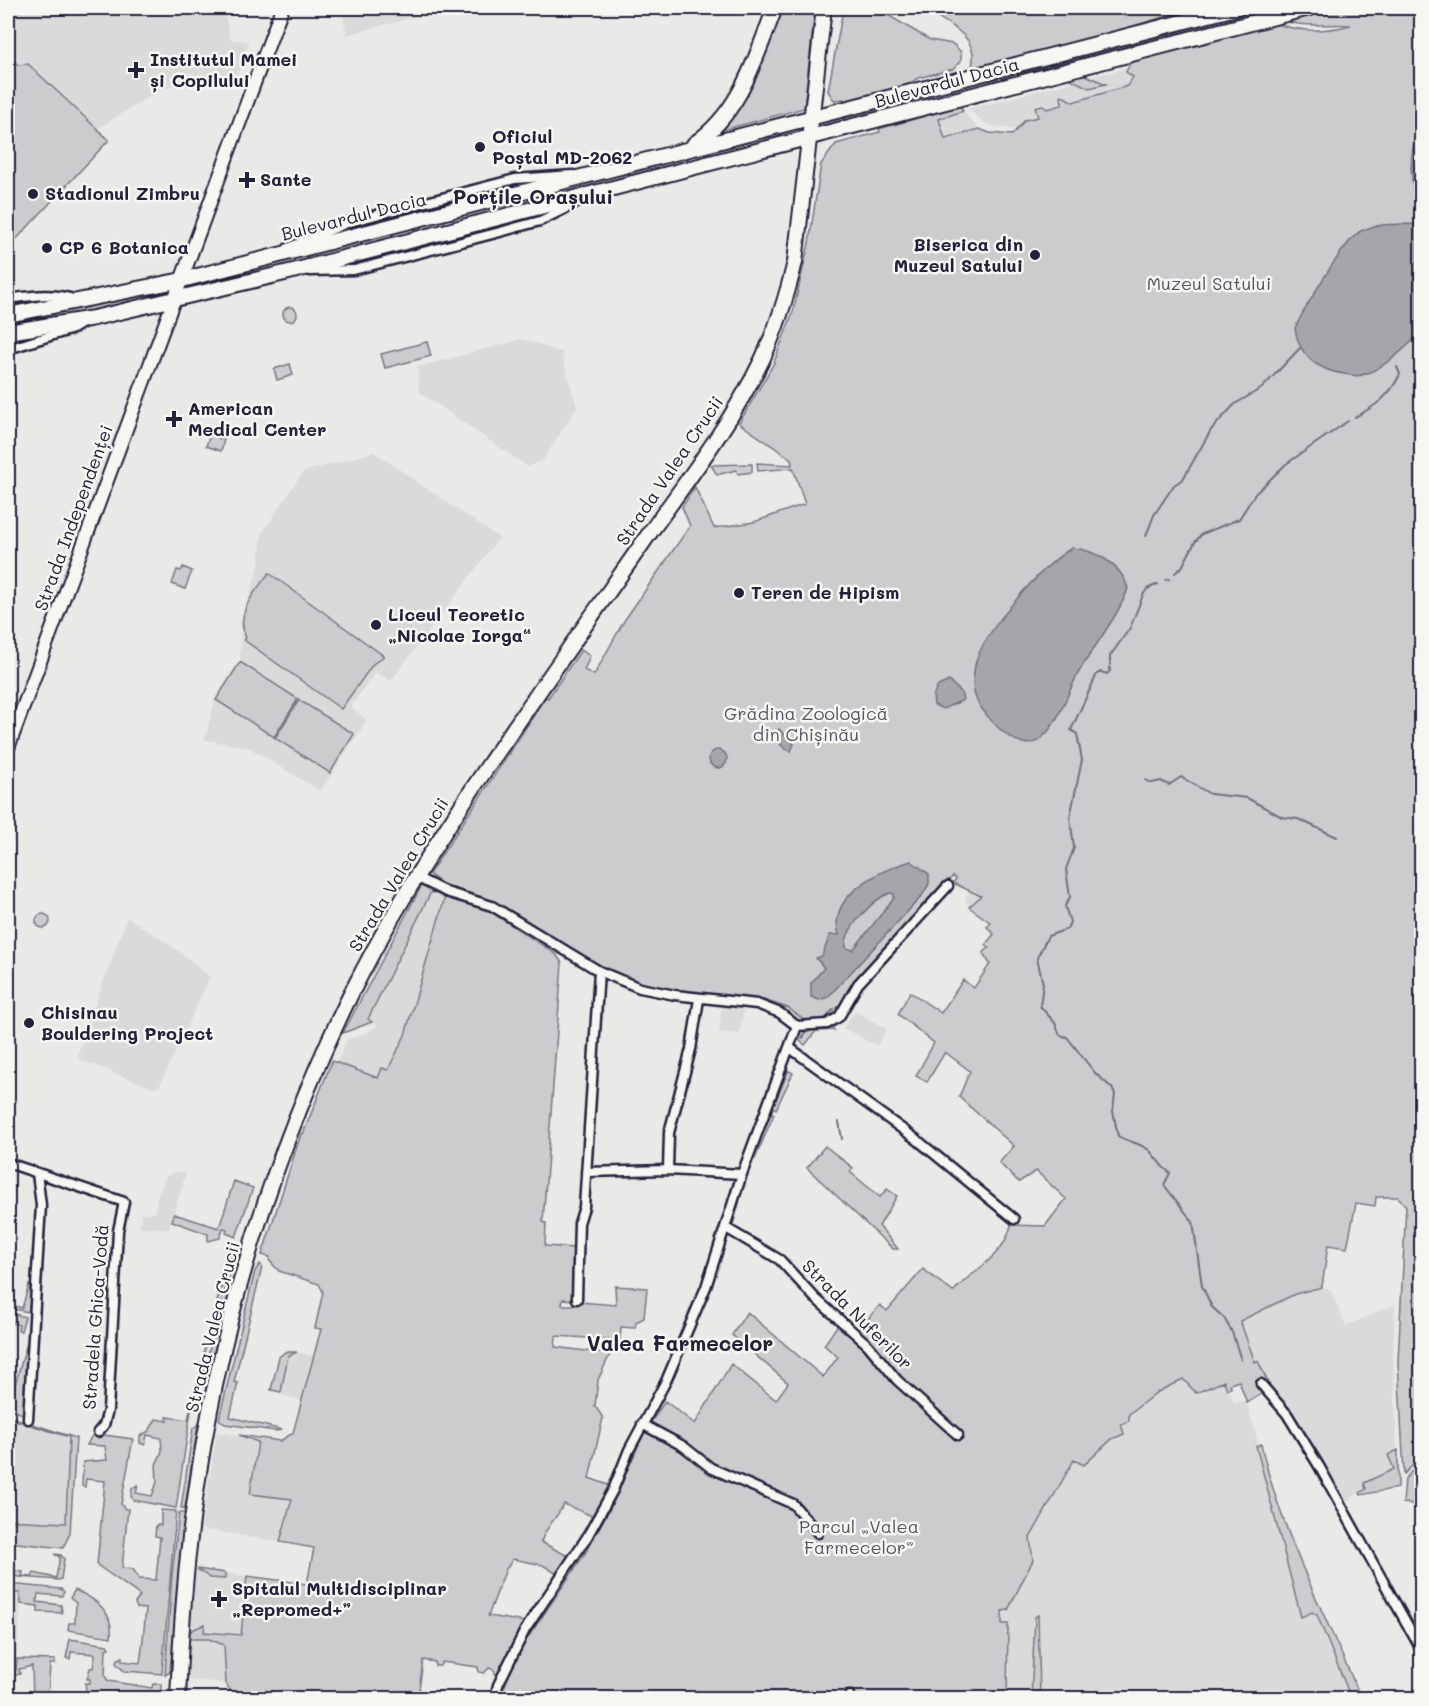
<svg xmlns="http://www.w3.org/2000/svg" width="1429" height="1706" font-family="Mali,sans-serif">
<style>
.built{fill:#dadada}
.green{fill:#ccccce;stroke:#777784;stroke-width:1.5}
.water{fill:#a5a5ac;stroke:#71717f;stroke-width:1.5;fill-rule:evenodd}
.lines{fill:none;stroke-linecap:round;stroke-linejoin:round}
.stream{stroke:#71717f;stroke-width:2}
.street-casing{stroke:#22223b;stroke-width:13}
.secondary-casing{stroke:#22223b;stroke-width:16}
.primary-casing{stroke:#22223b;stroke-width:18}
.street{stroke:#f6f6f2;stroke-width:8}
.secondary{stroke:#f6f6f2;stroke-width:12}
.primary{stroke:#f6f6f2;stroke-width:14}
.poi-dot{fill:#22223b;stroke:#f6f6f2;stroke-width:2}
.labels{text-anchor:middle;stroke-width:5;stroke-linejoin:round;paint-order:stroke}
.poi-label{font-size:18px;font-weight:bold;fill:#22223b;stroke:#f6f6f2;text-anchor:start}
.street-label{font-size:18px;fill:#22223b;stroke:#f6f6f2}
.park-label{font-size:18px;fill:#555567;stroke:#f6f6f2}
.neighbourhood-label{font-size:20px;font-weight:bold;fill:#22223b;stroke:#f6f6f2}
.quarter-label{font-size:21px;font-weight:bold;fill:#22223b;stroke:#f6f6f2}
</style>
<rect width="100%" height="100%" fill="#e9e9e7"/>
<filter id="ink" filterUnits="userSpaceOnUse"><feTurbulence type="fractalNoise" baseFrequency=".0167" numOctaves="2"/><feDisplacementMap in="SourceGraphic" scale="12" xChannelSelector="R" yChannelSelector="G"/><feConvolveMatrix kernelMatrix="1 2 1 2 8 2 1 2 1" color-interpolation-filters="sRGB"/></filter>
<g filter="url(#ink)">
<path class="built" d="M8,8H224L230,39L249,42L237,74L154,90L155,93L97,129L28,64L18,65L8,54Z
M341,8H449L347,35Z
M1126,68V72L1134,77L1127,86L1047,109L1035,106L1038,117L1025,120L1016,130L987,125L968,109Z
M963,111L979,129L945,139L939,118Z
M523,339L561,352L577,407L543,460L528,467L419,392L418,367Z
M374,452L499,538L391,681L375,672L351,707L365,718L366,722L320,791L248,747L205,740L215,698L240,661L241,623L259,565L262,533L303,472Z
M971,891L981,896L969,907L965,897Z
M430,892L445,897L405,1035L388,1070L378,1078L337,1063L347,1039L367,1033L378,1025L368,1020Z
M127,917L179,951L210,977L159,1087L153,1088L81,1060L77,1056Z
M722,1007L744,1010L739,1034L719,1032Z
M855,1011L887,1029L877,1046L843,1028Z
M175,1172L186,1173L169,1229L140,1227L141,1213H155L157,1198L165,1177Z
M1322,1287L1330,1289L1346,1326L1395,1304L1393,1352L1398,1488L1361,1495L1359,1493L1345,1502L1267,1380L1259,1362L1255,1363L1240,1321L1295,1294Z
M297,1352L313,1356L303,1400L280,1395L288,1356Z
M1183,1379L1225,1381L1234,1403L1246,1400L1268,1476L1305,1574L1359,1698H1007L1008,1624H1002V1611L1008,1610L1033,1560L1030,1538L1061,1480L1074,1460L1084,1465L1112,1439L1123,1435L1121,1424L1129,1414L1156,1393Z
M8,1418L69,1437L66,1523L8,1520Z
M217,1432L259,1439L251,1494L292,1499L314,1548L201,1529Z
M196,1569L247,1576L241,1635L190,1631Z
M8,1592L21,1593V1604L16,1670L8,1675Z
M189,1639H209L224,1645L226,1683L188,1680Z"/>
<path class="green" d="M780,8H815L804,108L719,131Z
M847,8H876L930,40L953,44L961,52V61L953,69L918,78L904,87L845,102L844,99L834,100L828,91L842,15Z
M922,8H1211L1176,13L1114,32L971,69C983,36 944,22 922,8Z
M1263,8H1282L1177,34V30Z
M1319,8H1421L1422,1413L1417,1461L1404,1474L1398,1362L1406,1206L1398,1197H1376L1375,1206L1356,1203L1347,1248L1328,1245L1322,1287L1295,1294L1240,1321L1255,1362L1258,1361L1274,1395L1266,1391L1247,1403L1239,1381L1230,1384L1231,1388L1227,1389L1224,1381L1196,1393L1183,1379L1156,1393L1129,1414V1421L1121,1424L1124,1434L1112,1439L1084,1465L1074,1460L1030,1538L1033,1560L1008,1610L1002,1611V1624H1008L1007,1698H500L516,1655L584,1555L613,1503L644,1433L665,1401L695,1424L731,1364L776,1400L788,1383L732,1335L747,1312L823,1377L838,1357L824,1345L843,1317L858,1330L880,1305L887,1311L923,1269L953,1292C973,1270 1005,1256 1011,1225L1045,1226L1066,1199L1036,1171L1019,1182L999,1163L1014,1146L959,1097L970,1071L945,1052L927,1082L916,1076L934,1043L898,1014L910,992L941,1013L963,980L974,988L990,964L983,953L989,948L986,944L994,934L987,927L991,923L969,907L981,896L953,883L956,879L953,876L841,1010L828,1021L808,1023L788,1008L761,999L688,995L653,987L608,970L500,906L486,899L445,886L429,874L535,714L543,696L548,698L581,650L590,656L584,670L594,675L624,621L690,526L682,507L695,487L714,528L754,522L805,504L793,468L758,471L757,463L792,465L791,459L739,423L773,365L793,312L809,243L821,164L836,144L880,132L879,129L960,106L963,111L939,119L945,139L979,129L990,133L1012,135L1025,120L1038,117L1035,107L1042,105L1047,109L1062,105L1061,95L1073,102L1127,86L1133,77L1126,72L1131,61L1271,21C1298,33 1323,32 1351,25C1327,23 1303,29 1280,19Z
M1165,33L1166,37L992,82L989,80Z
M13,60L18,65L28,64L109,140L8,248V63Z
M1083,74L1106,84L1089,88L1068,78Z
M929,94L931,98L844,121L843,116Z
M769,136L770,140L701,158L698,156Z
M680,159L679,163L452,223L451,218Z
M543,181L448,206L447,201L517,183Z
M439,203L441,208L335,234L353,225Z
M548,210L552,212L527,222L457,240L455,235Z
M444,220L445,224L229,280L228,276Z
M448,236L450,242L372,261L344,264Z
M128,298L129,303L8,326V321Z
M283 314a7 7 0 1 1 14 0a7 7 0 1 1-14 0Z
M427,342L431,356L385,368L381,354Z
M290,364L293,375L277,380L274,369Z
M210,435L224,440L221,451L206,446Z
M752,464V472L738,474L736,470L717,475L711,465Z
M183,567L192,571L185,589L172,584L177,570L181,571Z
M269,573L384,656L373,664L341,709L244,640L246,638C234,613 255,592 269,573Z
M240,662L298,699L274,737L216,700Z
M299,700L354,734L330,773L275,738Z
M422,885L445,897L485,908L556,954L562,963L543,1222L546,1223L545,1246L575,1248L573,1300L563,1299L562,1305H574L575,1301L580,1300V1302L616,1305L615,1286L647,1288L644,1318L636,1322L635,1328L621,1327L620,1340L556,1336L555,1347L610,1354L598,1380L595,1406L603,1418L589,1478L611,1486L592,1516L564,1504C557,1518 546,1526 541,1542L570,1557L557,1574L543,1565L513,1559L506,1569L488,1616L526,1622L505,1664L496,1676L494,1670L489,1668L484,1673L479,1672L478,1667L442,1662L440,1666H435V1662L423,1660L418,1698H234L226,1683L224,1645L209,1639H189L190,1631L205,1624L204,1632L241,1635L247,1576L307,1584L314,1548L280,1542L292,1499L250,1494L258,1442L239,1435L280,1441L293,1433L321,1329L315,1328L323,1292L319,1284L279,1271L269,1260L270,1257L262,1255L301,1134H303L332,1061L378,1078L382,1068L388,1070L405,1035L445,897L431,892L368,1019L372,1022L343,1033Z
M36 921a7 7 0 1 1 14 0a7 7 0 1 1-14 0Z
M829,1026L834,1030L816,1031L805,1045L799,1040L806,1030Z
M787,1070L793,1073L776,1109L772,1107Z
M769,1112L774,1114L755,1159L751,1158Z
M825,1146L853,1168L850,1172L880,1197L887,1189L897,1196L879,1226L898,1249H893L807,1168Z
M234,1181L253,1188L236,1237L226,1233L227,1229L223,1228L220,1238L208,1241V1234L172,1221L174,1214L219,1228Z
M234,1244L208,1335L197,1385L208,1332Z
M238,1246L241,1249L205,1387L201,1386L217,1316Z
M260,1264L262,1267L234,1382L238,1383L230,1417L282,1430L275,1431L225,1424L219,1419L255,1271Z
M29,1285L31,1287L29,1312L8,1308V1304L22,1308Z
M8,1312L25,1317L21,1331L18,1330L19,1325L8,1322Z
M27,1343L31,1344L23,1414L8,1409V1401L10,1402Z
M285,1352H297L288,1356L281,1392L271,1390L279,1357Z
M194,1391L176,1508L133,1500L131,1496L132,1488L138,1485L136,1493L152,1496L157,1482L156,1465L162,1451L161,1438L147,1435L145,1445L140,1443V1436L149,1431L156,1419L168,1421L167,1417L188,1420Z
M8,1416L76,1438L70,1533L63,1548L8,1542V1520L66,1523L69,1437L8,1418Z
M198,1425L185,1508H181L193,1428Z
M96,1434L133,1439L121,1504L125,1509H128L122,1568L133,1569L139,1579L156,1580L160,1537L155,1536L156,1525H161V1510L176,1511L162,1674L124,1671L116,1663L117,1660L122,1657V1661L140,1663C143,1643 144,1629 146,1609L137,1608L135,1603L140,1596C125,1584 112,1576 97,1565L105,1481L86,1479L85,1487L82,1486L83,1462L107,1460L105,1446L87,1445L91,1437Z
M1261,1444C1281,1534 1326,1616 1361,1698H1351L1317,1615L1312,1612L1301,1617L1256,1446Z
M1398,1450V1488L1361,1495L1360,1493L1366,1489L1364,1483L1394,1469L1388,1455Z
M1419,1463L1421,1505L1403,1503L1405,1479Z
M179,1513H185L170,1672L165,1675L172,1575Z
M54,1554L61,1555L64,1559L61,1579L59,1580L8,1576V1570L23,1572L22,1576L32,1577L34,1573L56,1578L60,1557Z
M197,1569L225,1573V1579L210,1578Z
M8,1584L61,1589L64,1592L62,1596L38,1594L37,1602L61,1605L62,1613L38,1612V1606L21,1604L20,1593L8,1592Z
M75,1590C96,1599 114,1612 111,1637L68,1630L69,1623H75L76,1603L70,1598Z
M1038,1615L1040,1698H1031L1035,1617Z
M70,1639L107,1645L109,1648L106,1649L105,1676L108,1681L152,1688L153,1684H161V1698H87L85,1683H90V1679H87L90,1668H93L95,1654L71,1652L70,1659L66,1658Z
M17,1659L55,1660V1664H50L48,1698H33L32,1666L19,1669L20,1674L8,1677L16,1670Z"/>
<path class="water" d="M1421,118V332C1406,348 1384,369 1362,375C1357,377 1349,375 1344,374C1317,370 1298,355 1295,328C1305,308 1344,240 1361,231C1379,222 1398,225 1417,224C1422,207 1413,194 1412,178C1409,157 1415,137 1421,118Z
M1072,548C1095,550 1121,564 1128,588C1122,610 1093,648 1080,670C1067,692 1060,724 1039,740C1019,755 986,718 977,701C972,691 973,676 975,665C982,633 1044,563 1072,548Z
M949,681L961,692L963,700L943,709L934,705L933,696L938,686Z
M779,729L794,744L791,751L785,749L775,738V732Z
M709 759a9 9 0 1 1 18 0a9 9 0 1 1-18 0Z
M911,861L929,874V884L922,896L828,997L819,1000L811,997V983L824,968L816,958L822,956L830,935H839C827,895 880,870 911,861ZM890,893L894,894V898L853,950L846,948C843,930 873,899 890,893Z"/>
<g class="lines">
<path class="stream" d="M1355,417C1376,406 1390,396 1400,374L1397,367
M1146,536L1154,515L1174,485L1183,479L1211,430L1235,404L1262,388L1300,348
M1175,573L1182,567L1195,542L1202,534L1239,519L1255,494L1286,464L1348,421
M1166,580L1169,579
M1158,584L1147,589L1143,595L1130,628L1110,656V671L1107,674L1101,672L1097,674L1071,730L1077,734L1082,760L1070,817L1074,848L1066,869L1070,897L1065,906L1070,922L1067,929L1048,936L1037,958L1043,984L1040,1006L1055,1023L1060,1035L1067,1037L1095,1073L1112,1088L1115,1094L1113,1111L1118,1136C1128,1142 1141,1143 1150,1151C1158,1160 1158,1164 1170,1173L1164,1185L1193,1222L1202,1286L1212,1307L1224,1318L1232,1332L1241,1360
M1145,780L1152,783L1161,781L1169,785L1181,777L1210,794L1247,798L1282,817L1298,819L1337,837
M823,1021L834,1009
M803,1038L805,1033L815,1029
M774,1104L788,1071
M839,1122L842,1139
M754,1155L770,1113
M742,1189L750,1165
M733,1224L739,1202"/>
<defs>
<path id="street" d="M288,248L349,222L515,179L573,175
M310,271L354,270L500,232L540,221L583,200
M8,299C30,296 54,292 76,300
M8,349L73,329L83,323
M416,877L446,892L492,906L599,971L618,979L640,988L675,995L757,1004L780,1013L797,1026
M797,1026L827,1024L839,1017L858,984L948,886
M790,1048L916,1139L1014,1219
M8,1163L124,1202L118,1231L108,1410L104,1425L98,1432
M668,1170L669,1133L691,1049L699,999
M586,1172L668,1170L742,1174
M726,1228L780,1260L815,1298L868,1345L897,1380L958,1435
M577,1299L579,1223L584,1207L599,971
M1261,1384L1287,1414L1319,1466L1422,1651
M28,1419L41,1205L37,1173
M642,1424L683,1446L711,1468L793,1504L818,1533
M495,1698L498,1685L525,1630L587,1537L613,1490L629,1450L666,1381L706,1287L742,1174L797,1026
M848,1698L850,1696"/>
<path id="secondary" d="M8,748L282,8"/>
<path id="primary" d="M694,144C741,112 755,59 775,8
M8,315L182,280L1236,8
M8,332L94,318L289,272L1309,8
M178,1698C181,1632 185,1565 195,1499C219,1328 271,1160 346,1004C393,908 451,819 512,731C557,665 603,600 649,534C689,478 732,422 762,360C777,328 787,295 795,262L824,8"/>
</defs>
<use href="#street" class="street-casing"/>
<use href="#secondary" class="secondary-casing"/>
<use href="#primary" class="primary-casing"/>
<use href="#street" class="street"/>
<use href="#secondary" class="secondary"/>
<use href="#primary" class="primary"/>
</g>
</g>
<g class="poi-dot">
<path d="M133 61h6v6h6v6h-6v6h-6v-6h-6v-6h6z"/>
<circle cx="480" cy="147" r="6"/>
<path d="M244 171h6v6h6v6h-6v6h-6v-6h-6v-6h6z"/>
<circle cx="33" cy="194" r="6"/>
<circle cx="47" cy="248" r="6"/>
<circle cx="1035" cy="255" r="6"/>
<path d="M171 410h6v6h6v6h-6v6h-6v-6h-6v-6h6z"/>
<circle cx="739" cy="593" r="6"/>
<circle cx="376" cy="625" r="6"/>
<circle cx="29" cy="1023" r="6"/>
<path d="M216 1590h6v6h6v6h-6v6h-6v-6h-6v-6h6z"/>
</g>
<g class="labels">
<g class="poi-label">
<text x="150" y="66">Institutul Mamei<tspan x="150" dy="21">și Copilului</tspan></text>
<text x="492" y="143">Oficiul<tspan x="492" dy="21">Poștal MD-2062</tspan></text>
<text x="260" y="186">Sante</text>
<text x="45" y="200">Stadionul Zimbru</text>
<text x="1023" y="251" text-anchor="end">Biserica din<tspan x="1023" dy="21">Muzeul Satului</tspan></text>
<text x="59" y="254">CP 6 Botanica</text>
<text x="188" y="415">American<tspan x="188" dy="21">Medical Center</tspan></text>
<text x="751" y="599">Teren de Hipism</text>
<text x="388" y="621">Liceul Teoretic<tspan x="388" dy="21">„Nicolae Iorga“</tspan></text>
<text x="41" y="1019">Chisinau<tspan x="41" dy="21">Bouldering Project</tspan></text>
<text x="232" y="1595">Spitalul Multidisciplinar<tspan x="232" dy="21">„Repromed+”</tspan></text>
</g>
<g class="street-label">
<text transform="translate(947 83) rotate(-15)" y="6">Bulevardul Dacia</text>
<text transform="translate(354 217) rotate(-14)" y="6">Bulevardul Dacia</text>
<text transform="translate(670 471) rotate(-56)" y="6">Strada Valea Crucii</text>
<text transform="translate(74 518) rotate(-70)" y="6">Strada Independenței</text>
<text transform="translate(399 875) rotate(-59)" y="6">Strada Valea Crucii</text>
<text transform="translate(857 1315) rotate(45)" y="6">Strada Nuferilor</text>
<text transform="translate(96 1317) rotate(-86)" y="6">Stradela Ghica-Vodă</text>
<text transform="translate(213 1327) rotate(-76)" y="6">Strada Valea Crucii</text>
</g>
<g class="park-label">
<text x="1209" y="290">Muzeul Satului</text>
<text x="806" y="720">Grădina Zoologică<tspan x="806" dy="21">din Chișinău</tspan></text>
<text x="859" y="1533">Parcul „Valea<tspan x="859" dy="21">Farmecelor”</tspan></text>
</g>
<g class="neighbourhood-label">
<text x="533" y="204">Porțile Orașului</text>
</g>
<g class="quarter-label">
<text x="680" y="1351">Valea Farmecelor</text>
</g>
</g>
<rect width="1429" height="1706" fill="none" stroke="#f6f6f2" stroke-width="30"/>
<rect x="15" y="15" width="1399" height="1676" fill="none" stroke="#22223b" stroke-width="2" filter="url(#ink)"/>
</svg>
